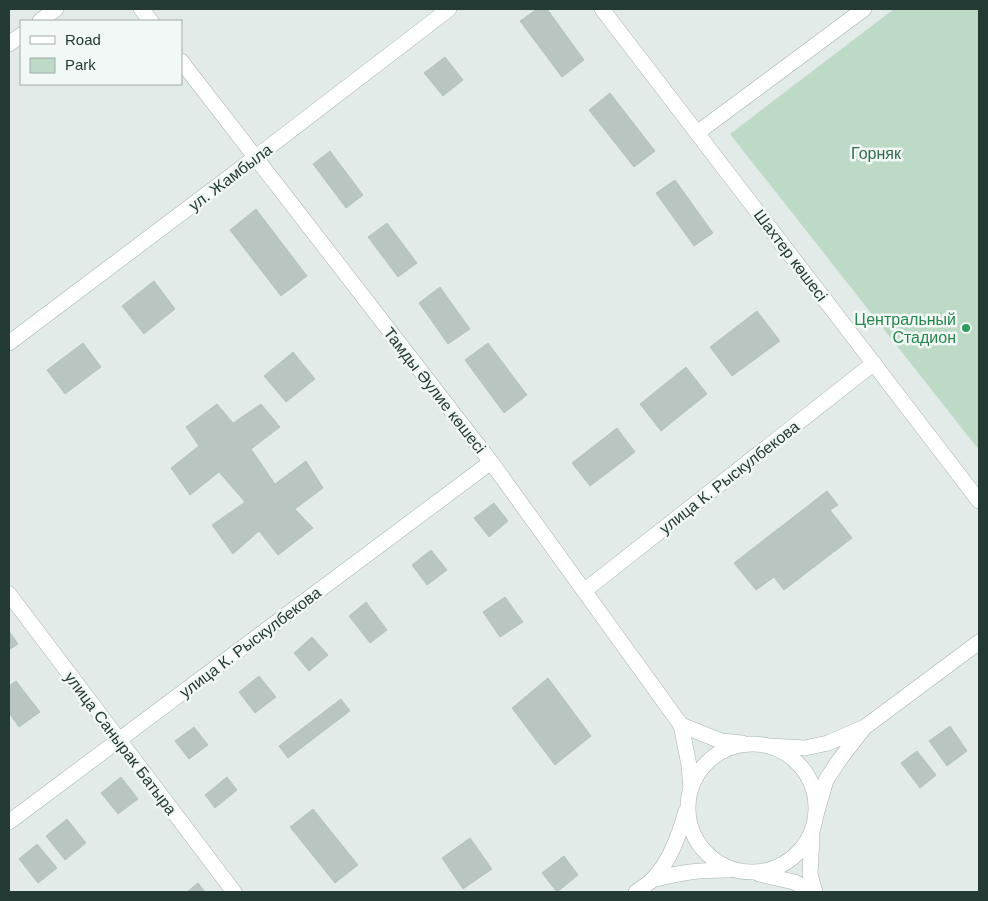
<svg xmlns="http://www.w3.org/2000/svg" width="988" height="901" font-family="Arial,sans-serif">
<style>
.green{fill:#bddac7}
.building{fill:#b8c5c1;stroke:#b5c4bf}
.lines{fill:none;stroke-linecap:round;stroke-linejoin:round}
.minor-casing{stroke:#a5b2ae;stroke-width:16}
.tertiary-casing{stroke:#a5b2ae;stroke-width:16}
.minor{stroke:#fff;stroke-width:15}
.tertiary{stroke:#fff;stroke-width:15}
.leisure-dot{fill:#2e9e5b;stroke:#f2f8f5;stroke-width:2}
.labels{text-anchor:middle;stroke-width:5;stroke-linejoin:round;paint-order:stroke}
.park-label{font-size:16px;fill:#326c4c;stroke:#f2f8f5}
.street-label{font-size:16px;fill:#243a35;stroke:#f2f8f5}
.leisure-label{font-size:16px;fill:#27864d;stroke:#f2f8f5;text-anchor:end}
</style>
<rect width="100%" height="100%" fill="#e2ebe7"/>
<path class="green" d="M894,9H979V450L730,134Z"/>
<path class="building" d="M537,9H547L584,60L562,77L520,21Z
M445,57L463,80L443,96L424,73Z
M610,93L655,151L634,167L589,110Z
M330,151L363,195L346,208L313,164Z
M675,180L713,233L694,246L656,193Z
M256,209L307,276L281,296L230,230Z
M387,223L417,263L398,277L368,237Z
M154,281L175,309L144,334L122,306Z
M440,287L470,329L448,344L419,303Z
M757,311L780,341L732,376L710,347Z
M83,343L101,367L65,394L47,370Z
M488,343L527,395L504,413L465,360Z
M293,352L315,379L286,402L264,376Z
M686,367L707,394L661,431L640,404Z
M217,404L233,423L261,404L280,427L251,449L275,484L306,461L323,488L295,509L313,528L278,555L259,531L233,554L212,525L245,502L219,472L190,495L171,468L199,446L186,427Z
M617,428L635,452L590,486L572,463Z
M827,491L838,505L830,510L852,538L784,590L774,577L756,590L734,563Z
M494,503L508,521L489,537L474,518Z
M431,550L447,570L427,585L412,565Z
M505,597L523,622L500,637L483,612Z
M366,602L387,630L370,643L349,616Z
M9,631L18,644L9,650Z
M312,637L328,655L309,671L294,653Z
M259,676L276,697L255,713L239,692Z
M548,678L591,736L555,765L512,708Z
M16,681L40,712L19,727L9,713V686Z
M341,699L350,711L288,758L279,746Z
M950,726L967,751L947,766L929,741Z
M194,727L208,745L189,759L175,741Z
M917,751L936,775L920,788L901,763Z
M121,777L138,799L118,814L101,793Z
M227,777L237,790L215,808L205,795Z
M313,809L358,865L335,883L290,827Z
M67,819L86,843L65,860L46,836Z
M470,838L492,869L463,889L442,858Z
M37,844L57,868L38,883L19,859Z
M564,856L578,875L557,892L542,873Z
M198,883L205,892H187Z"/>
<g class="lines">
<defs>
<path id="minor" d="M602,9L979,501
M40,21L56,9
M9,44L21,35
M697,133L864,9
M9,343L256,157L449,9
M584,591L874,363
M9,594L234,892
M770,746L805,748L828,743L865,727L979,642
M816,815L826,780L840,759L864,728
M9,822L491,462"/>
<path id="tertiary" d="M141,9L151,21
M181,61L491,462L681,725L689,765L691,789
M681,725L721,741L742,743
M688 808a64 64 0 1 1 128 0a64 64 0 1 1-128 0Z
M812,836L810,874L815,892
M759,874L794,882L814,892
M652,880C682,872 698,870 729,870
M636,892C641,888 647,885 652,880C670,862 679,835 686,811"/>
</defs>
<use href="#minor" class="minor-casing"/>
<use href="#tertiary" class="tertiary-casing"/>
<use href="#minor" class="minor"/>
<use href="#tertiary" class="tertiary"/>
</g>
<circle class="leisure-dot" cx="966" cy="328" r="5"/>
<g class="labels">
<g class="park-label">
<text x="876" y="159">Горняк</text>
</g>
<g class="street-label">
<text transform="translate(230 177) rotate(-37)" y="6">ул. Жамбыла</text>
<text transform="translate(791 255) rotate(53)" y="6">Шахтер көшесі</text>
<text transform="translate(435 390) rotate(52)" y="6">Тамды Әулие көшесі</text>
<text transform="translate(729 477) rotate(-38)" y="6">улица К. Рыскулбекова</text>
<text transform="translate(250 642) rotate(-37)" y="6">улица К. Рыскулбекова</text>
<text transform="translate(121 743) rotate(53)" y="6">улица Санырак Батыра</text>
</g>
<g class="leisure-label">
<text x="956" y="325">Центральный<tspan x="956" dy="18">Стадион</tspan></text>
</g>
</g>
<rect width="988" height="901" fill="none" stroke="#243a35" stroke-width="20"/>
<rect x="20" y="20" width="162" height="65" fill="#f2f8f5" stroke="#a0aca8"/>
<rect x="30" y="36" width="25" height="8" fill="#ffffff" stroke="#a0aca8"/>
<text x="65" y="45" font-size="15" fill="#243a35">Road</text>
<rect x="30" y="58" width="25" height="15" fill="#bddac7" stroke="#a0aca8"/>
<text x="65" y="70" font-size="15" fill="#243a35">Park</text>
</svg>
